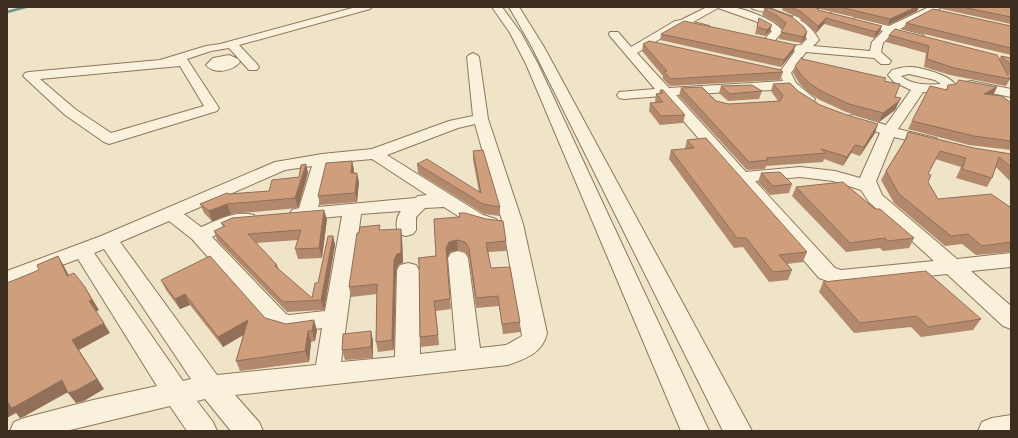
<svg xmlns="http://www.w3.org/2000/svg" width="1018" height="438" font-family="'IBM Plex Serif',serif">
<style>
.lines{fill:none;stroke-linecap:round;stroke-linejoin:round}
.stream{stroke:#6f938a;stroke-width:2.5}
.minor-casing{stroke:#8d765c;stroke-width:2}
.minor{fill:#faf1dc;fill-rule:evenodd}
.wall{fill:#b2896c}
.shaded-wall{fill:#916f58}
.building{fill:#cf9f7d;stroke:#916f58}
</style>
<rect width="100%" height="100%" fill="#f0e4c8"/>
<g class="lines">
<path class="stream" d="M7,12L26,7"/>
<defs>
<path id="minor" d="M356,7H372L370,9L239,45L257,64L259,67L257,70H249L229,48L211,51L187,59L219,108L217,111L109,144L104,142L65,115L23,76L25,73L29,72L160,60L206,46L220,44ZM180,66L204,106L111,133L75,109L40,79Z
M492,7H502L521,33L538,64L709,431H681L526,64L510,33Z
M509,7H519L544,47L752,431H723L532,47Z
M707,7C715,7 724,6 732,7C746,9 775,20 783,31L772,44H764L762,42L772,31L755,21L718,8L693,22L709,26L710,28L709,30L705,31L681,26L637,53L669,88L783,81L779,73L795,51L790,48L792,46L801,45L807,39C798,20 771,14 753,9L751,7H766L793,17L794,15L826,7H840L838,9L822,15L800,20C808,25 814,31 819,40L813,46L870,51L872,42L883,31L852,23L851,21L852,19L856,18L889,26L929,7H942L900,29L923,35L924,37L923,39L919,40L893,33L883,43L881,52L891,61L889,64H881L874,58L806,52L791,73L796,83L815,99L813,102H803L788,89L676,95L746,172L800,167L835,171L860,178L880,133L848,122L846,119L848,116L853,115L886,125L911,90L894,82L888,75L892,70C897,69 902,67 908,67C918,66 949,75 955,84L952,90L934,93L923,92L898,129L936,138L939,141L936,144L931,146L894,137L876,181L882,195L957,259L1011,253V267L971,271L1011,306V329L1003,326L947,274L839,285L819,278L662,96L624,99L619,98L617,95L619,92L655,89L610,36L609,34L610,32H618L631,47L675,21L681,20ZM909,74L935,80L941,84C927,85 912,85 901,76ZM800,177L833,181L861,190L869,202L934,261L841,270L835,268L755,181Z
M473,53L477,55L479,57L488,119L523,224L547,333C543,353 525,359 508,365L235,395L259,422L263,431H231L205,399L197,401L213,422L217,431H187L170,406L66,431H10L14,422L24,418L93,400L157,386L78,259L7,286V271L101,236L275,162L322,154L372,149L449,121L473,116L467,57L469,55ZM475,124L503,224L522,336L506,345L480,348L468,258L465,253L458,251L451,253L448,258L456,350L420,354L419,270L416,265L408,263L400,265L397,270L395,357L341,362L361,214L401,211C396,217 395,228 399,234L406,236L413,234L416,230V217L425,208L444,207L469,223L489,229L496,227L499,223L496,219L483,215L387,155L458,128ZM372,159L427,195L418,196L415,198L318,207L329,163ZM312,166L299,208L292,210L290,214L292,218L299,220L342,216L325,311L289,315L286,314L212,237L235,226L254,223L256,219L254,215C235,210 218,220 201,227L184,214L285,170ZM169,221L192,239L270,327L289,333L322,328L316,365L217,375L120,242ZM104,249L191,379L183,381L94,253Z
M229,55L238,59L240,62C233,71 214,75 206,65L213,58Z
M971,81L1011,89V97L966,88L964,85L966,82Z
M1011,415V431H978L982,422L992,418Z"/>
</defs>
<use href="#minor" class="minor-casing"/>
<use href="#minor" class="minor"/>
</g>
<path class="wall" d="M783,7H919L917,11L888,25L819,9L817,10L882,26L879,33L874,38L824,24L816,33L799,18L782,10Z
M943,7H1011V24L942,9Z
M764,9L807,32L805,39L801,43L779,39L781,32L783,29L775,22L762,15Z
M759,18L770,31L765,36L755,34Z
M906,23L1011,26V55L903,29Z
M661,34L796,45L793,52L781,67L660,40Z
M889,35L999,59L1001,56L1011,58V77L1006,72L1010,79L1006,86L950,75L924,67L926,53L886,42Z
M643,44L783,72L780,80L670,86L663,79V76L642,51Z
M802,59L885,81L895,97L897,106L895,110L879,122L846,112L820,100L809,93L799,83L793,73L795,66Z
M773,84L798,91L820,105L875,133L860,156L851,153L843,166L824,159L823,162L766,166L765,169L747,170L679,96L681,88L716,101L729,104L778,101L771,91Z
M948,85L997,87L993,95L1011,103V150L969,145L908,129L912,121L946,90Z
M721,86L762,91L759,99L728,101L719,93Z
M660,90L685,115L683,123L660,125L649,111L650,103H656L655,102L656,94H659Z
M908,132L974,148L1011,154V182L996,167L992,178L987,187L956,178L961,167L935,159L928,174V182L938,199L1011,206V252L976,255L962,244L945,246L894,203L881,180L886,171L903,143Z
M687,140L807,252L803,262L787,264L792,270L788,280L769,282L743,247L734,248L669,159L671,150L686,149L685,148Z
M473,151L500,207V216L484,214L418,173L417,164L479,192L473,160Z
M352,161L354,170V173L359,182L357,202L320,205L318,196Z
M306,164L308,173L298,208L231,214L212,221L204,213L200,204L229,194L269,191L299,177Z
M761,173L792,184L789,193L770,195L758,182Z
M796,187L875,209L914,238L909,248L883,251L880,248L846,252L792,196Z
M327,219L322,258L298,259L295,249L298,240L256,243L277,265L279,270L312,298L318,283L333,236L335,245L324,310L287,312L217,240L214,231L223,227L221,223Z
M434,219L506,241V251L488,252L491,268L520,322V332L503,334L499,306L476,308L469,258L465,252L458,250L450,252L447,258L451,309L436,311L439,345L421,347L420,337L419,267L418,258L436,256Z
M380,230L402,238L403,263L399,264L396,270L394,350L378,352L376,342L377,294L351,297L349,287Z
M161,280L265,318L286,324L317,330L315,341L311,342L309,362L240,371L236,361L243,335L223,347L190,305L180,309L166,290Z
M823,282L981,319L973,330L921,337L911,327L854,333L819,292Z
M371,331L373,341V358L345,360L342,350Z"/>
<path class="shaded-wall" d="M815,7H820L819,9L813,12Z
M916,7H919L917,11L888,25L890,19Z
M826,18L824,24L816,33L818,26Z
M772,25L770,31L765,36L767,30Z
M882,26L879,33L874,38L876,32Z
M807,32L805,39L801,43L803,37Z
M796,45L793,52L781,67L784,60Z
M997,87L993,95L984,94Z
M901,98L895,110L879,122L883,113Z
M878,124L875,133L860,156L864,147Z
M855,145L851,153L843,166L847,157Z
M352,161L354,170L353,182L351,173Z
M306,164L308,173L298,208L295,198Z
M357,173L359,182L357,202L355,193Z
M227,204L231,214L212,221L209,211Z
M324,210L327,219L322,258L319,248Z
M401,229L402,238L403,263L399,264L396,270L394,350L392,340L394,260Z
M333,236L335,245L324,310L321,300Z
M457,240L458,250L450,252L447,258L446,248L449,242Z
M58,256L64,266L74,285L67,276Z
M85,287L99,310L96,312L89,301Z
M185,294L190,305L180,309L175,299Z
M248,320L252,330L223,347L218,337Z
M314,320L317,330L315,341L312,331Z
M104,323L110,333L79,350L104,389L84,401L76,403L68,393L72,340Z
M308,331L311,342L309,362L305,351Z
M371,331L373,341V358L371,347Z
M62,380L70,391L25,416L20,418L16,413L7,418V402Z"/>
<path class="building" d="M791,7H816L818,10L882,26L876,32L826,18L818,26L801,12Z
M840,7H916L890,19Z
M962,7H1011V17Z
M769,8L792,17L804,27L807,32L803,37L781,32L786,23L776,15L764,9Z
M933,9L1011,26V48L906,23Z
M759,18L772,25L767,30L757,27Z
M684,21L796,45L784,60L661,34Z
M895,29L997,55L1010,79L954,68L927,59L929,46L889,35Z
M649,41L781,70L783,72L671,79L664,72L667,71L643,44Z
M1001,56L1011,58V65Z
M802,57V59L886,78L884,81L900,84L895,97L901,98L898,102L883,113L849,104L823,92L812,85L802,76L795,66Z
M959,80L997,87L984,94L1002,96L1011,103V141L974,136L912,121L930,86L947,90L948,85L956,84Z
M790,83L798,91L820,105L847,115L878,124L864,147L855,145L847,157L821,149L826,153L766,158L768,160L749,162L681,88L702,87L716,101L729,104L780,101L783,95L773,84Z
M752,85L762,91L730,94L721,86Z
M660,90H663L685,115L661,116L650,103L663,102L656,94L663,93Z
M908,132L974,148L1011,154V167L999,157L992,178L962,169L966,158L940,151L928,174L931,175L928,182L938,199L991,194L1010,207L1011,206V242L982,246L968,234L951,236L899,194L886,171L906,139Z
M706,138L807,252L779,255L792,270L773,272L746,238H737L671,150L694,148L687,140Z
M483,150L500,207L483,204L417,164L427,159L481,193L473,151Z
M352,161L351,173H357L355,193L318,196L326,163Z
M306,164L295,198L227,204L209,211L200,204L227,193L229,194L269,191L272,180L299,177L301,165Z
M780,172L792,184L773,186L761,173Z
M843,182L875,209H880L914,238L888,241L885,238L850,243L796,187Z
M324,210L319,248L295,249L301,230L248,234L277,265L275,266L312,298L315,283H318L328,236H333L321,300L283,302L214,231L225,226L221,223L232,218Z
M459,213H465L486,219L503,221L506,241L486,243L491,268L510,267L520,322L502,324L498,296L476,298L469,248L465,242L457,240L449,242L446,248L450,299L434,301L438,335L420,337L419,260L418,258L436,256L434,219L460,217Z
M380,225L379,230L401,229V253L397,254L394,260L392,340L376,342L377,284L349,287L357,233H359L360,227Z
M58,256L67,276L74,273L85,287L92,300L89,301L104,323L72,340L97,379L77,390L68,393L62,380L16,406L11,408L8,402H7V283L39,270L37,265Z
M210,256L265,318L286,324L314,320L312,331H308L305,351L236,361L248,320L218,337L185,294L175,299L161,280Z
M926,271L981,319L928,327L917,316L860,323L823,282Z
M371,331V347L342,350L343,334Z"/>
<rect width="1018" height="438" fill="none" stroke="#3d2e20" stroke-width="16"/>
</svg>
